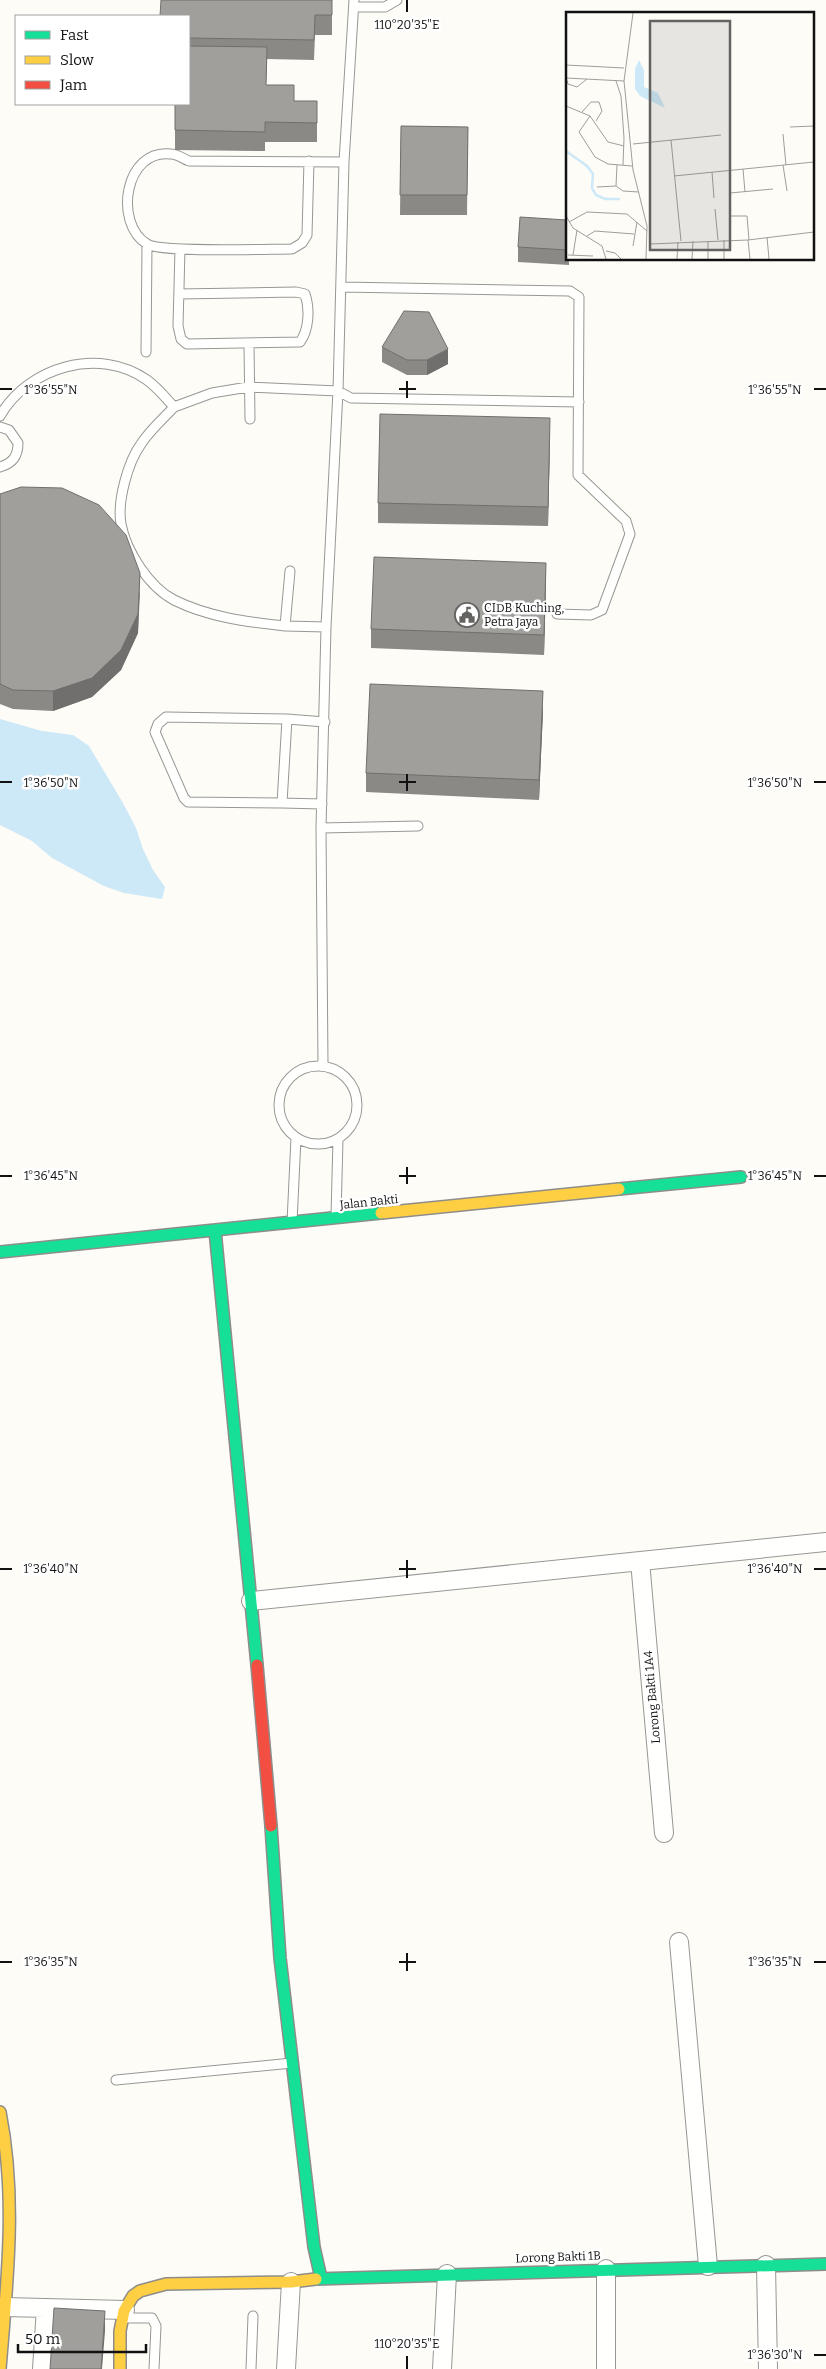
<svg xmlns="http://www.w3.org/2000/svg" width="826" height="2369" font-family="Bitter,serif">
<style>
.water{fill:#cde8f7}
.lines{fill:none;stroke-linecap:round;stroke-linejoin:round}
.lane-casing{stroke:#979795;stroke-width:11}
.street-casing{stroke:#979795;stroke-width:20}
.fast-casing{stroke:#8e8d8b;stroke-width:14}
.slow-casing{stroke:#8e8d8b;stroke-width:14}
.jam-casing{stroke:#8e8d8b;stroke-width:14}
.lane{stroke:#fffffe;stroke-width:9}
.street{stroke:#fffffe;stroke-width:18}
.fast{stroke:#16e098;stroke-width:11}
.slow{stroke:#ffcf43;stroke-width:11}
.jam{stroke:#f24e42;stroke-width:11}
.wall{fill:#8a8986}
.shaded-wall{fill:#716f6d}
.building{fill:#a19f9c;stroke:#716f6d}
.ticks{fill:none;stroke:#111;stroke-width:2}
.labels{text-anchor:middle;stroke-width:5;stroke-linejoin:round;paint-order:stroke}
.poi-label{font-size:12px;fill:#111;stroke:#fff;text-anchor:start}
.street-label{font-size:12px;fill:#111;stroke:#fff}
.inset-river{fill:none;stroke:#cde8f7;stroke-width:2.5}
.inset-road{fill:none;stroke:#9f9e9b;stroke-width:1}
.view{fill:#646362;fill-opacity:0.15;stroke:#646362;stroke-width:2.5}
.inset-edge{fill:none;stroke:#111;stroke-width:2.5}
.ticks-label{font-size:12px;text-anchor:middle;fill:#111;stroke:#fff;stroke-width:5;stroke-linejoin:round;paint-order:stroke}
</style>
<rect width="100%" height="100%" fill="#fdfcf7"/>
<path class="water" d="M0,719L42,731L73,735L89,746L123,803L136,828L143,849L153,870L165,887L162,899L124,893L104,886L52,858L32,841L0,825Z"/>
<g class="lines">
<defs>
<path id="lane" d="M354,7H385L397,0
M309,161L307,235L302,243L292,249C269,249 161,253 147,244C113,223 125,148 171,154C177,154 184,159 189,161L344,162
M341,287L570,291L579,297L578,475L626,521L630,534L602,610L591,615L557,614
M179,294L296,292L305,294C310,309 309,330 300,342L187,344L181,339L178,326L180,249
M249,344L250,419
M146,352L147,245
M174,407C163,419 150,430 141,444C128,462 117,501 121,524C126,551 149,587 174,600C208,617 247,622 285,626
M0,416C28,367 99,346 147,380C157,387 166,398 174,407L212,393L248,387L338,391L351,398L579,402
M0,427L9,430L18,443C18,456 13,463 0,467
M290,571L285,626L326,627
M287,719L166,717L158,724L155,732L184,798L188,802L282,803L287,719L325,722
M282,803L322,804
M321,828L418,826
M323,1065L321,828L326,627L338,391L344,162L354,0
M279 1105a39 39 0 1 1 78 0a39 39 0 1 1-78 0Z
M336,1216L338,1139
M292,1222L296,1138
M116,2080L292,2063
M123,2318H152L156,2326L154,2369
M251,2369L253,2316"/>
<path id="street" d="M640,1561L664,1833
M251,1601L826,1542
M679,1942L708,2266
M766,2265L768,2369
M606,2269V2369
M5,2307L125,2310
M42,2369L46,2308
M286,2369L291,2282
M442,2369L447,2274"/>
<path id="fast" d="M619,1189L741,1177
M215,1230L257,1665
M0,1252L381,1213
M271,1826L280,1958L314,2247L321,2278
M316,2279L826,2264"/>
<path id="slow" d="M381,1213L619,1189
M0,2112C17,2198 7,2282 0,2369
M120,2369V2331L124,2311L133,2296L140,2291L166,2284L291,2282L316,2279"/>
<path id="jam" d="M257,1665L271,1826"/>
</defs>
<use href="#lane" class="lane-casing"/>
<use href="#street" class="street-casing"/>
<use href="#fast" class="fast-casing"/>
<use href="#slow" class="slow-casing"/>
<use href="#jam" class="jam-casing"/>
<use href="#lane" class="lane"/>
<use href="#street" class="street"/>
<use href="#fast" class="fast"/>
<use href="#slow" class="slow"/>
<use href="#jam" class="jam"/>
</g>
<path class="wall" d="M332,0V35H315L314,60L267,59L266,85L294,101H317V142H265V151L175,150V104H189V16Z
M401,126L468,127L467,215H400Z
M567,220V259H569V265L518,262V247Z
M382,347L448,364L427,375H407L382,362Z
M550,437L548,526L378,523V503Z
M0,494L140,593L138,633L121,670L92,697L53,711L13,709L0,704Z
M546,583L544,655L371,648V629Z
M543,711L539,800L366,792V773Z"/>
<path class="shaded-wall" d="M448,349V364L427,375V360Z
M550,418V437L548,526V507Z
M546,563V583L544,655V635Z
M140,573L138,633L121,670L92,697L53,711V691Z
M543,691V711L539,800V780Z
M105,2311V2331L102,2369H101Z"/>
<path class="building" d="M161,0H332V15H315L314,40L189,38V16H160Z
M189,46L267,47L266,85H294V101H317V123L265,122V132L175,130V104H189Z
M401,126L468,127L467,195H400Z
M520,217L567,220V250L518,247Z
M404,311L429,312L448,349L427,360H407L382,347Z
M380,414L550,418L548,507L378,503Z
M21,487L62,488L99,505L126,535L140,573L138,614L121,650L92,678L53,691L13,690L0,684V494Z
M374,557L546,563L544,635L371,629Z
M370,684L543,691L539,780L366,773Z
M54,2308L105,2311L101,2369H50Z"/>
<path class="ticks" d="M407,0V12M407,381V398M0,389H12M399,389H416M814,389H826M407,774V791M0,782H12M399,782H416M814,782H826M407,1167V1184M0,1176H12M399,1176H416M814,1176H826M407,1560V1578M0,1569H12M399,1569H416M814,1569H826M407,1953V1971M0,1962H12M399,1962H416M814,1962H826M814,2355H826M407,2356V2369"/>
<defs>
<symbol id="civic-ring" viewBox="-11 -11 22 22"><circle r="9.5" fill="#fff" stroke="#646362" stroke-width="1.5"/><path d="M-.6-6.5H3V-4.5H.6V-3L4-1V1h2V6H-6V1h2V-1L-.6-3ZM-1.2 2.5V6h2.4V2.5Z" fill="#646362"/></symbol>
</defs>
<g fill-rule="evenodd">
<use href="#civic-ring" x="453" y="601" width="28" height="28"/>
</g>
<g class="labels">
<g class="poi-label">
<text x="484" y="612">CIDB Kuching,<tspan x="484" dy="14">Petra Jaya</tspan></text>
</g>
<g class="street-label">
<text transform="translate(369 1202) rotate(-6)" y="4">Jalan Bakti</text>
<text transform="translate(652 1697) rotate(-95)" y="4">Lorong Bakti 1A4</text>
<text transform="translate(558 2257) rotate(-2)" y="4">Lorong Bakti 1B</text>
</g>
</g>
<g transform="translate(566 12)">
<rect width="248" height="248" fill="#fdfcf7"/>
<path d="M73,48L78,58V75L92,81L99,96L74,84L69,77V57Z" fill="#cde8f7"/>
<path class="inset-river" d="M0,139L21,154L27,162L26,176L30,183L39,187H54"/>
<path class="inset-road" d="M67,1L58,69L67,158L81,214L80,247M0,53L58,56M0,66L58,69M0,66L2,72L11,75L21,67M50,69L55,84L58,126L57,153M0,94L24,104L42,130L58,134M16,100L25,90H33L36,99L30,109M24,104L13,120L29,145L42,152L66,154M224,115L248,114M217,122L220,153M105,128L115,229M67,132L155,123M217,153L221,179M177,157L179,180M146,160L148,186M108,164L248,150M50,174L51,153M31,175L50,174L57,179L73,180M164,181L207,177M149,197L152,228M0,204L7,216L36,234L40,247M164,204H181L183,228M3,210L21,200L61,202L81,219M21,224L29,219L68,222M201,225L203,247M158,228V247M182,228L184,247M142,229V247M84,232L182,228L248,220M67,234L71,210M40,239L49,241L55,247M2,243L27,244M7,243L11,218M111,247L112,230M126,247L127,229"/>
<path class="view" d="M84,9H164V238H84Z"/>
<rect width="248" height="248" class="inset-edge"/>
</g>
<g class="ticks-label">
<text x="407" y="29">110°20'35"E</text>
<text x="51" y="394">1°36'55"N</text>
<text x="775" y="394">1°36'55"N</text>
<text x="51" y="787">1°36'50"N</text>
<text x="775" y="787">1°36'50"N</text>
<text x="51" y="1180">1°36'45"N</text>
<text x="775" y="1180">1°36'45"N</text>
<text x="51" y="1573">1°36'40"N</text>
<text x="775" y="1573">1°36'40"N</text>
<text x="51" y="1966">1°36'35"N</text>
<text x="775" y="1966">1°36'35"N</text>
<text x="407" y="2348">110°20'35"E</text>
<text x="775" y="2359">1°36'30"N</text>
</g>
<rect x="15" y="15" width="175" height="90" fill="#ffffff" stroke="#a0a0a0"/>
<rect x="25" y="31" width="25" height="8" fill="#16e098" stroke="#a0a0a0"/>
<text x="60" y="40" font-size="15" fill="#111111">Fast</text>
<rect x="25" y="56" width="25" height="8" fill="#ffcf43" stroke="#a0a0a0"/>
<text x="60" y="65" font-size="15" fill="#111111">Slow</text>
<rect x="25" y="81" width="25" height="8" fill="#f24e42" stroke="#a0a0a0"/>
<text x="60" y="90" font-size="15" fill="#111111">Jam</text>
<path d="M18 2344v8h128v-8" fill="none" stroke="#111111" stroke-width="2.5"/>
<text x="25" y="2344" font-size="15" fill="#111111" stroke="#ffffff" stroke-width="4" paint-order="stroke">50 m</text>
</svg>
